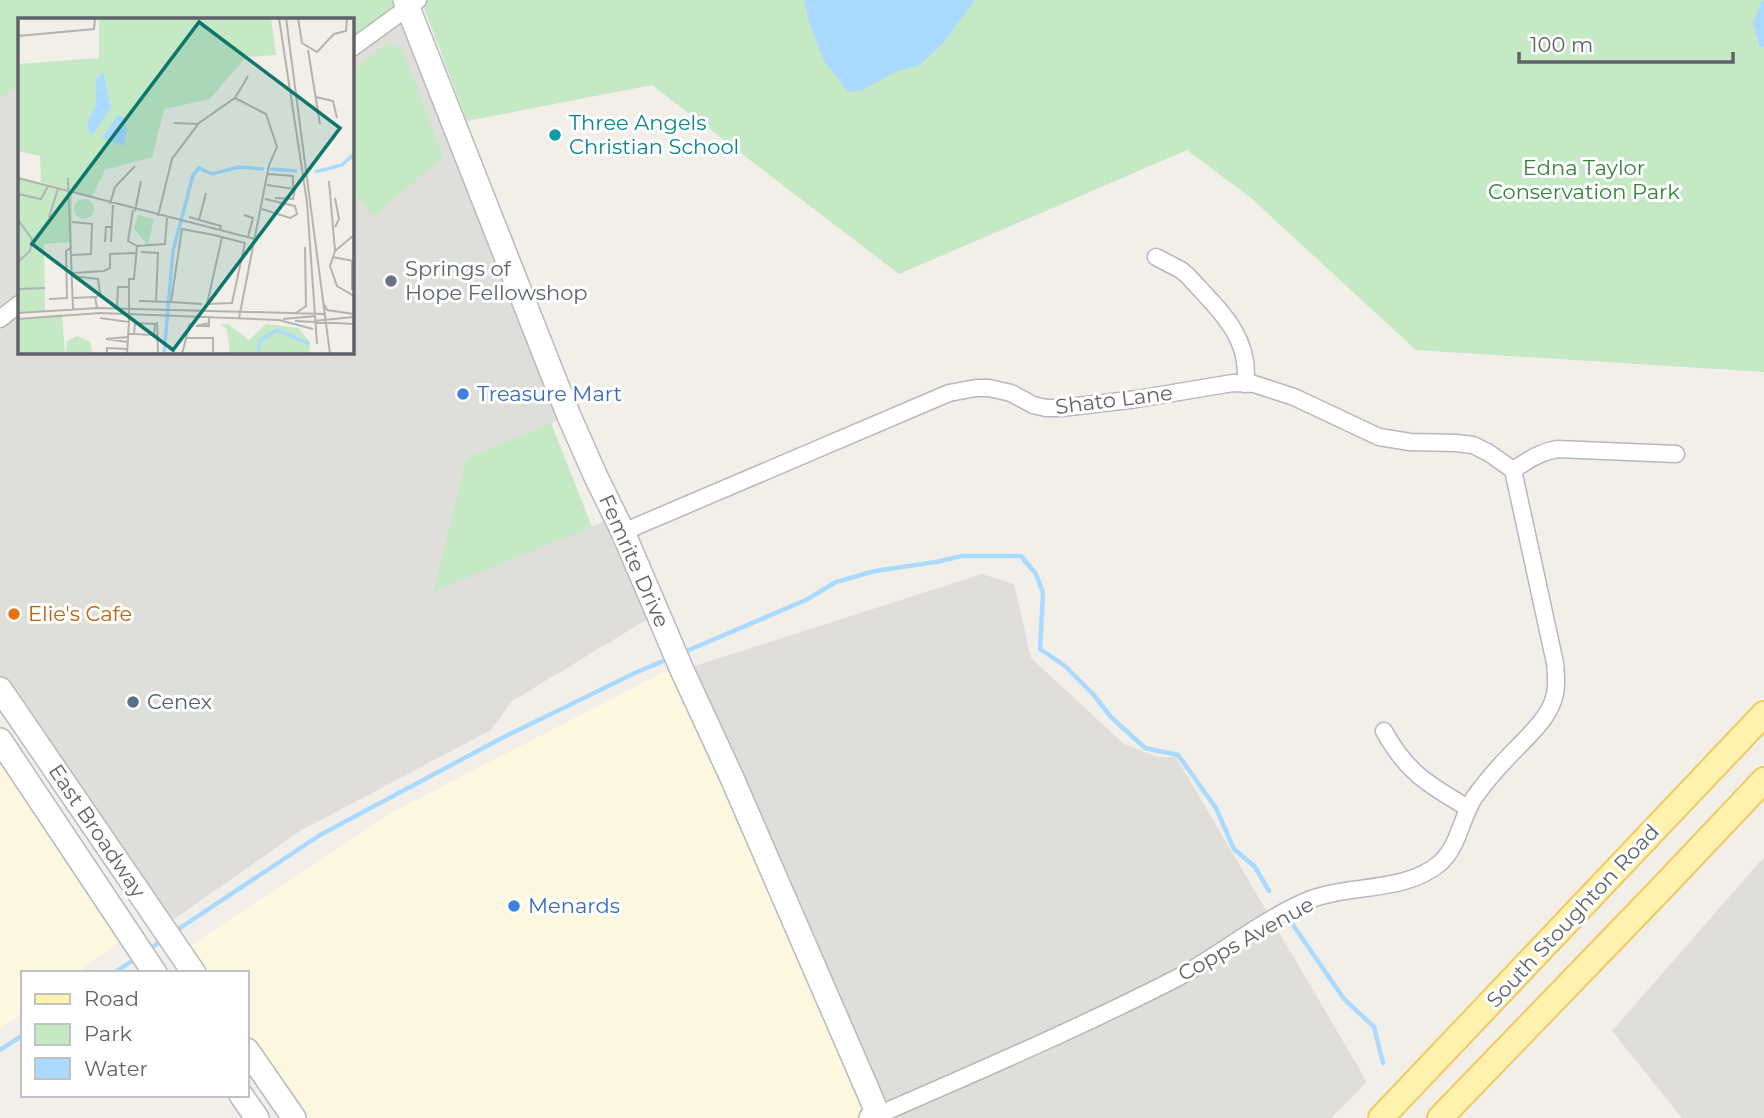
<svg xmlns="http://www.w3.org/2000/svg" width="1764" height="1118" font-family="Montserrat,sans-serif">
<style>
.commercial{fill:#fef7e0}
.industrial{fill:#e0deda}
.green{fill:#c5e8c5}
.water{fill:#aadaff}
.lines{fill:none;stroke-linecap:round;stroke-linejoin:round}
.stream{stroke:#aadaff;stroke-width:4.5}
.street-casing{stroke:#b5b8bc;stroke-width:19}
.secondary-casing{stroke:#b6babf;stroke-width:26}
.primary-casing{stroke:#f2c960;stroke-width:28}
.street{stroke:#fff;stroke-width:16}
.secondary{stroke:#fff;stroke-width:23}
.primary{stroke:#fff2af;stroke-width:24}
.culture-dot{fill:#0f9aa8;stroke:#fff;stroke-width:2.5}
.worship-dot{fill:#6b7280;stroke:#fff;stroke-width:2.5}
.shop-dot{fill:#3f7fe0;stroke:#fff;stroke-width:2.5}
.food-dot{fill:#e8710a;stroke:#fff;stroke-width:2.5}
.service-dot{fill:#5c6f8a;stroke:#fff;stroke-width:2.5}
.labels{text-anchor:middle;stroke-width:6;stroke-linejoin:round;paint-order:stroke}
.culture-label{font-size:21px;fill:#0d838f;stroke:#fff;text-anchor:start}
.park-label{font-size:21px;fill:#348238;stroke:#fff}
.worship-label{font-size:21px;fill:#5b616d;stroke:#fff;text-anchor:start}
.shop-label{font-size:21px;fill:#366cbe;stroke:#fff;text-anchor:start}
.street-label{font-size:21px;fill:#5f6368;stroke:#fff}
.food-label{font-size:21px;fill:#c56008;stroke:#fff;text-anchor:start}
.service-label{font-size:21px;fill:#4e5e75;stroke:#fff;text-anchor:start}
.inset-river{fill:none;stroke:#aadaff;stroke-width:3.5}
.inset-road{fill:none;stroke:#b3b3b1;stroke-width:2}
.view{fill:#0f766e;fill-opacity:0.15;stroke:#0f766e;stroke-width:3.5}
.inset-edge{fill:none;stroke:#5f6368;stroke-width:3.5}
</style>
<rect width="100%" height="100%" fill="#f1efe8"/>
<path class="commercial" d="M682,670L880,1118H294L247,1050V973H194L181,953L218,927L391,813L662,673Z
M0,740L129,934L77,973H23V1013L0,1029Z"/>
<path class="industrial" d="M408,7L569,416L466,458L435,590L615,517L658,613L512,701L491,730L300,831L163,927L0,689V99L19,84V352H352V48Z
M982,574L1014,584L1031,658L1124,744L1157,757H1176L1367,1082L1331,1118H880L682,670Z
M1764,857V1118H1682L1612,1031Z"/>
<path class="green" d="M0,0H405L352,48V19H19V84L0,99Z
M421,0H1764V372L1416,350L1251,198L1187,150L899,274L652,85L467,121Z
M388,42L403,50L443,157L373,217L352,190V71Z
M551,423L592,527L434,591L466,458Z"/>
<path class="water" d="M804,0H975L945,41L920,65L893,73L863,90L848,92L824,61L810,25Z
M1762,1H1764V47L1760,48L1753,23Z"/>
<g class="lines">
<path class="stream" d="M682,653L806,600L836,582L875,571L936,562L962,556H1021L1036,574L1043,593L1040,649L1065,666L1093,694L1111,717L1145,748L1178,755L1216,808L1234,849L1255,867L1269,891
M1291,922L1344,999L1374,1027L1383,1063
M174,932L320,835L502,738L637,672L668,659
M148,950L164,939
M114,973L135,959
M0,1050L23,1035"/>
<defs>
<path id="street" d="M352,48L418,0
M1156,257L1181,270L1188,276C1217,308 1252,337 1245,384
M0,319L19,304
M1513,470C1527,461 1540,452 1557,449L1676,454
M623,532L949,393L976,388H989L1011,393L1033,405L1046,408H1061L1137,399L1233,383L1254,384L1294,397L1379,437L1410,442L1456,443L1473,445L1489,453L1513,470L1555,663C1556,673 1557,684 1555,694C1550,717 1531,733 1516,749C1502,763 1485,782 1474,798C1461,818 1459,846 1440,863C1404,894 1346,883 1304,902C1259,922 1220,955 1177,978C1079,1028 979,1071 878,1115
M1384,731C1407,773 1429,785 1468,808"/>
<path id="secondary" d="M405,0L569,416L596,477L623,532L682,670L732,778L868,1091L878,1115L871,1118
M0,689L194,973
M0,740L155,973
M247,1050L294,1118
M241,1095L257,1118"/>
<path id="primary" d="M1381,1118L1764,714
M1440,1118L1661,889L1764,780"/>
</defs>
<use href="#street" class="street-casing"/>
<use href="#secondary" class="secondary-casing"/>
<use href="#primary" class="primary-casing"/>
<use href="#street" class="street"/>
<use href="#secondary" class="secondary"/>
<use href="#primary" class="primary"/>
</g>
<circle class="culture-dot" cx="555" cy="135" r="7"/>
<circle class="worship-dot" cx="391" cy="281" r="7"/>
<g class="shop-dot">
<circle cx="463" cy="394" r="7"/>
<circle cx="514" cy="906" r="7"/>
</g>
<circle class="food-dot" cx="14" cy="614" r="7"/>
<circle class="service-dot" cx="133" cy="702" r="7"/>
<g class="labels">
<g class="culture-label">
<text x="569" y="130">Three Angels<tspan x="569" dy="24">Christian School</tspan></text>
</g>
<g class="park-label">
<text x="1584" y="175">Edna Taylor<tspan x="1584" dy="24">Conservation Park</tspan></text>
</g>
<g class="worship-label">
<text x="405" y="276">Springs of<tspan x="405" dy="24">Hope Fellowshop</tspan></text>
</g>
<g class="shop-label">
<text x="477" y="401">Treasure Mart</text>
<text x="528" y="913">Menards</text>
</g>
<g class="street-label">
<text transform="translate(1114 400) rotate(-7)" y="7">Shato Lane</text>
<text transform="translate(634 561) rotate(66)" y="7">Femrite Drive</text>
<text transform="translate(97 831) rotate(56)" y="7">East Broadway</text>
<text transform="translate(1573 916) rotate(-47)" y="7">South Stoughton Road</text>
<text transform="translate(1246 939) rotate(-29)" y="7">Copps Avenue</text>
</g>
<g class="food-label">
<text x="28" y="621">Elie's Cafe</text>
</g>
<g class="service-label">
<text x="147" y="709">Cenex</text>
</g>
</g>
<g transform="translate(18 18)">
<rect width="336" height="336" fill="#f1efe8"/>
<path d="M81,0H253L258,37L228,39L192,81L146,91L134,139L87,152L74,179L23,164L22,138L0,133V46L81,40ZM0,160L54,175V224L26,226L27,293L0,295ZM56 191a10 10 0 1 1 20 0a10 10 0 1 1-20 0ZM120,197L136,201L130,227L116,211ZM44,296L47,336H0V301ZM202,306H210L231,322L248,306L280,310L292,324L291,336H212L209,311ZM59,318L72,324L75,336H48L49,323Z" fill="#c5e8c5"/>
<path d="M85,54L93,90L73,119L69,105L78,87V61ZM99,98H105L109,111L106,128L84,120Z" fill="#aadaff"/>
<path class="inset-river" d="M252,151L279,153M297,154L324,147L336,136M146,336L155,233L175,157L181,150L194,156L221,149L246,151M241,336V323L259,312L292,326"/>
<path class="inset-road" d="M261,0L289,184L299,326M268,0L312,336M280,0L284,25L299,34L316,16L328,13L329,0M0,18L76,11L77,0M290,32L302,106M298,79L315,83L319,100M217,80L230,58M156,105L180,106M250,156L275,158V169M0,160L237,221M50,160L55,291M311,163L317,233M249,167L277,171L275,181L257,180M0,176L23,181L30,168M317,180L321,201L317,209M92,186L97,169L117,148M244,191L272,200L279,196L277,188L247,181M115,192L110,223L119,228M117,193L123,163M226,197L235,200L230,219M140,198L154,141L181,105L217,80L248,96L259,129L251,147L221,300M31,199L40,171M171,199L203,208L202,212M0,202L14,221L12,233L0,244M181,202L188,175M54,204L74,206L73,236L54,237M336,217L317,233L312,248L319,268L336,278M87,224L88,209H94M93,224L95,187M123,234L140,235L138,284M314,239L336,243M54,255L86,253L92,250V236L118,235M54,258L80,261L82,275L78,280M0,271L27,270M334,272V243M54,280L77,279L79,290M31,281L49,280L48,233L54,229M121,283L153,284M184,286L153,284L164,211L196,217L227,225L214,285L189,286L204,219M306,286L309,292L336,296M99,291L100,269H111M0,295L80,290L307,296M278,295L288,288L287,229M82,300L111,304L109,336M0,301L82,295L261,302M265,301L298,298M261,302L295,311M277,303L336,306M296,303L335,299M111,304V261H116L119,228L147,226L149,200M139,304L140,336M191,305L178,308H191V300M110,316H116L136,317L137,306L117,305L116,316M168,320H195V334M110,324L88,321L110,319M89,336V330L109,331M164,336L172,305"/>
<path class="view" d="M181,4L322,110L155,332L14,226Z"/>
<rect width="336" height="336" class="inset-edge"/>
</g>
<rect x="21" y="971" width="228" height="126" fill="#ffffff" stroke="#bfc1c3" stroke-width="2"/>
<rect x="35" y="994" width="35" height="10" fill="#fff2af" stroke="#bfc1c3" stroke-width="2"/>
<text x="84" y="1006" font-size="21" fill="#5f6368">Road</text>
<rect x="35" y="1024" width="35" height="21" fill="#c5e8c5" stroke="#bfc1c3" stroke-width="2"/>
<text x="84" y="1041" font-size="21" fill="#5f6368">Park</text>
<rect x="35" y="1058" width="35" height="21" fill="#aadaff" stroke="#bfc1c3" stroke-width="2"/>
<text x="84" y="1076" font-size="21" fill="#5f6368">Water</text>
<path d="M1519 52v10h214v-10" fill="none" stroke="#5f6368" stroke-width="3.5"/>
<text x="1530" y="52" font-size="21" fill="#5f6368" stroke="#ffffff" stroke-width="5" paint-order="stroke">100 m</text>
</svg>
